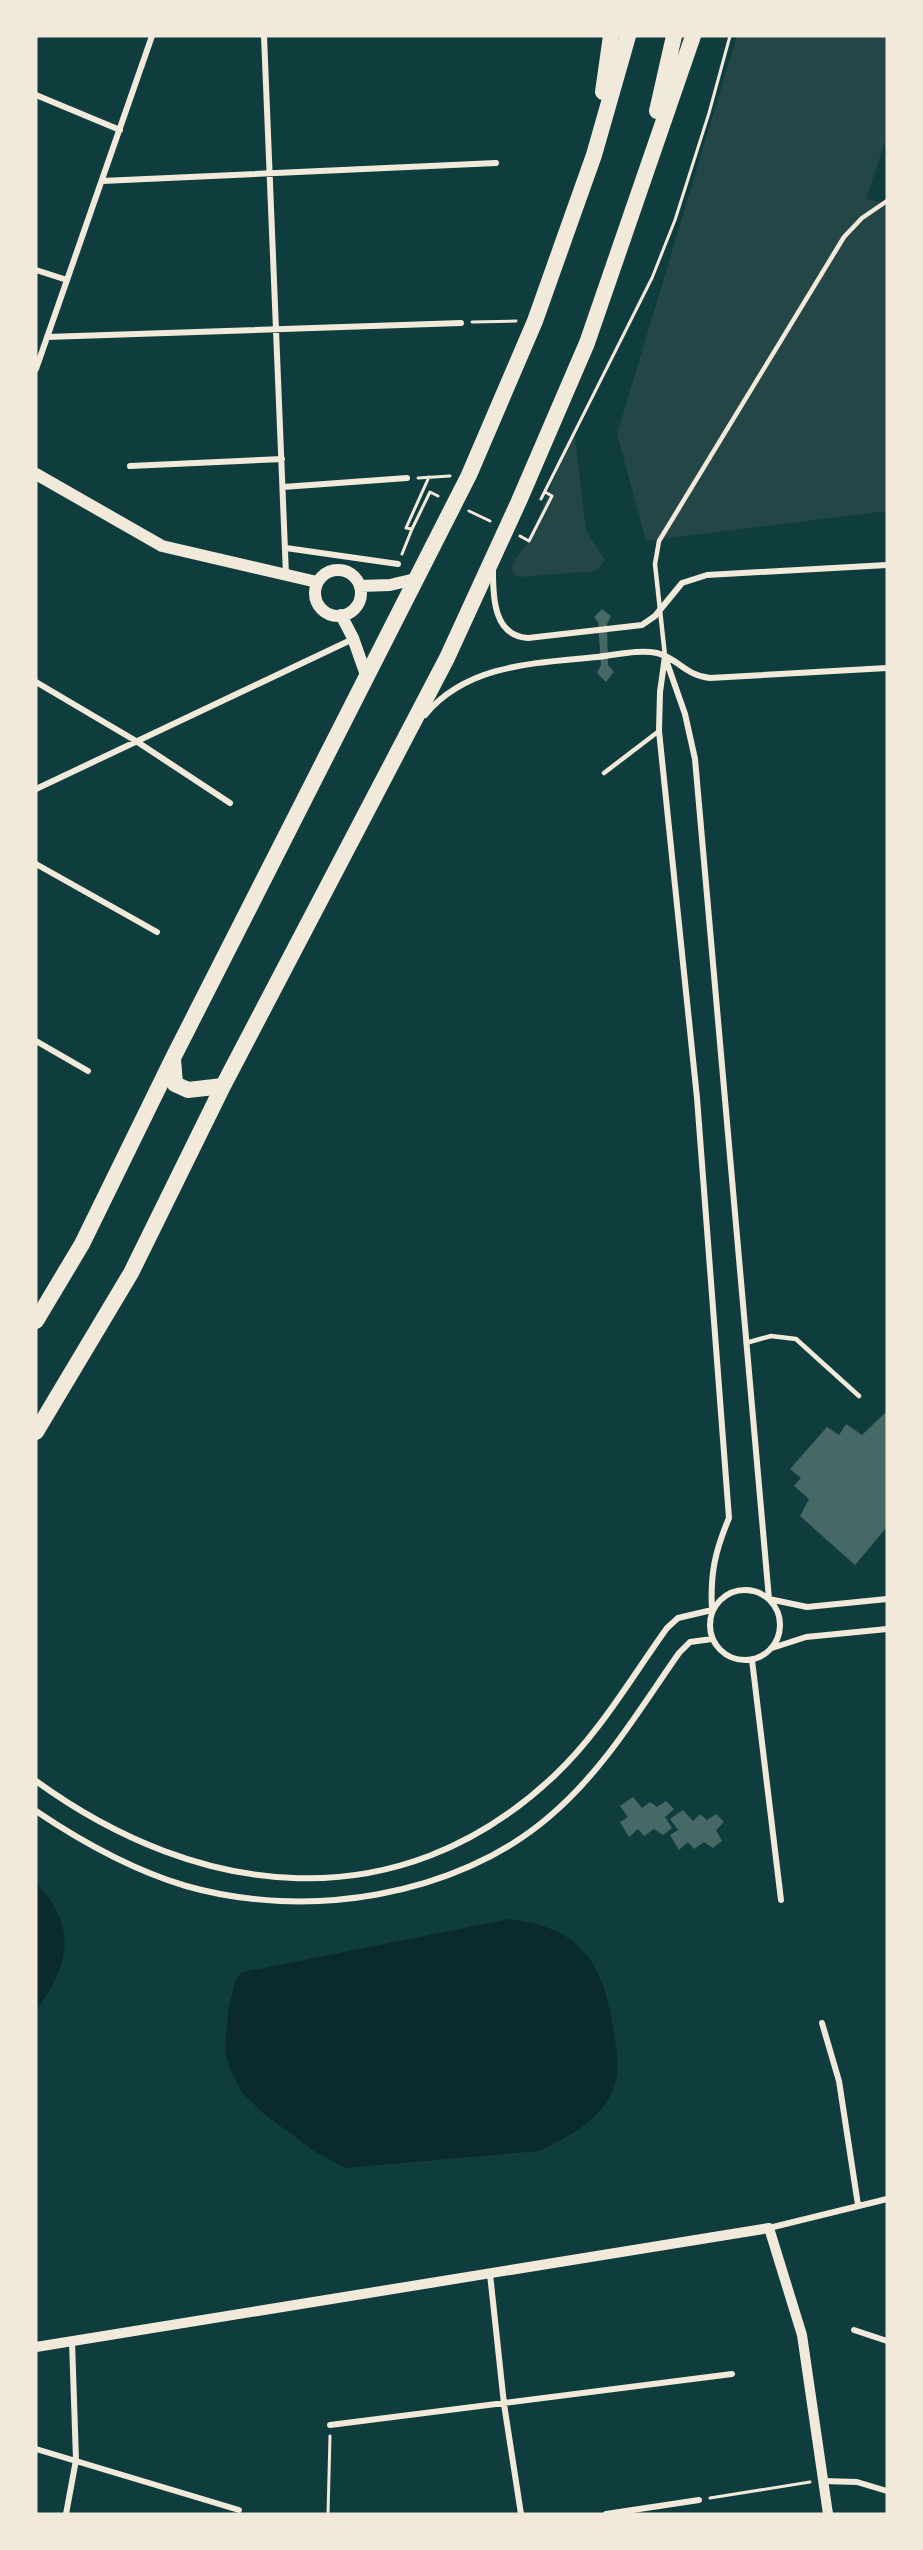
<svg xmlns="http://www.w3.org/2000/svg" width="923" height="2550" font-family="'Golos Text',sans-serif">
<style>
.green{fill:#244646}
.water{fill:#0a2a2b}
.building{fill:#486865}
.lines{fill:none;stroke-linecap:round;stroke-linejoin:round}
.path{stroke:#f1e9da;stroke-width:3}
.service{stroke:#f1e9da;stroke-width:4.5}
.minor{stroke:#f1e9da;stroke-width:6}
.tertiary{stroke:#f1e9da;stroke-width:10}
.secondary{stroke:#f1e9da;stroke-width:12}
.trunk{stroke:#f1e9da;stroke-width:16}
</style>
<rect width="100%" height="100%" fill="#0f3d3e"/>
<path class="green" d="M737,36H887V135L866,199L887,203V511L646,541L617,434Z
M574,429L586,531L605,560L596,571L518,577L511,570L514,561L529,541Z"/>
<path class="water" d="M36,1882C78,1929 70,1963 36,2011Z
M510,1919C580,1928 603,1961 613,2028C616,2046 621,2068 614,2087C603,2119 567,2138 539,2151L345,2168L314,2151L264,2114L242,2093L231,2071L225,2052L228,2010L236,1979L242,1972Z"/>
<path class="building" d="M602,609L611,616L607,624L608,665L614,672L606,682L597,673L601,665L598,622L594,617Z
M887,1411V1527L855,1565L800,1516L809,1499L794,1486L801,1478L790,1469L827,1427L839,1435L846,1424L862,1435Z
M633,1797L642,1808L650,1802L657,1807L666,1801L674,1809L665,1817L672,1828L663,1835L654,1829L644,1836L638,1829L629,1837L620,1822L628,1817L620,1806Z
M683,1810L693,1821L700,1814L707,1820L716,1814L724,1822L716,1830L722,1841L713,1848L704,1842L694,1849L688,1842L679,1850L670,1835L678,1830L670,1819Z"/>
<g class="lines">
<path class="path" d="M472,322L516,321
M418,478L450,476
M541,499L652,278L675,220L709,113L730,36
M469,511L490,521
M412,529L430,492L438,496
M520,536L529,541L552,496L545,492
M402,554L412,529L406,528L429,477
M710,2498L810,2482
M328,2514L330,2436"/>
<path class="service" d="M665,656L655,564L659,541L844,237L862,218L887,201
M604,773L659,731
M746,1343L771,1336L796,1339L859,1396"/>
<path class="minor" d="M264,36L286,575
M36,95L120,130
M102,181L496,163
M36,270L67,280
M47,337L461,323
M36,369L152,36
M130,466L282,459
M283,487L407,478
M286,548L398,564
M493,572C493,598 494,636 528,638L642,625L655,616L682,583L707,575L887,565
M665,657L685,714L695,759L769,1599L807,1607L887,1599
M36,682L136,741L230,803
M425,715C467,664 536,663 597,657C616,655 639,649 657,653C678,658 684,675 710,678L887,668
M36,789L353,639
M36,864L157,932
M36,1041L88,1071
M710 1625a35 35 0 1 1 70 0a35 35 0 1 1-70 0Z
M772,1648L806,1637L887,1629
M752,1660L781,1900
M36,1781C200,1900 398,1923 554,1776C599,1734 631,1678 667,1628L678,1618L712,1610C710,1574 715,1551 729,1518L697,1098L659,731L660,692L665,656
M36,1811C82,1842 132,1870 186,1886C305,1920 455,1898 550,1816C604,1770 639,1710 679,1653L690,1642L712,1639
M822,2023L839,2081L858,2205
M769,2228L887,2199
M490,2274L504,2404L521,2514
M854,2330L887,2341
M330,2425L732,2374
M36,2449L239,2510
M823,2481L857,2482L887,2491
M66,2514L76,2460L72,2341
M606,2514L699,2500"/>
<path class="tertiary" d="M36,2347L769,2228L802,2335L828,2514"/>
<path class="secondary" d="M36,474L162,546L317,582
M315 593a23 23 0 1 1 46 0a23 23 0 1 1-46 0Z
M360,586L390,585L415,579
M341,615L353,638L366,675"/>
<path class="trunk" d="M603,92L611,36
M657,111L674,36
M173,1059L175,1084L188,1090L223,1086
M36,1321L82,1244L173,1058L469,475L535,321L594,155L628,36
M36,1432L131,1273L223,1086L447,658L519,501L587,343L693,36"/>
</g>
<rect width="923" height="2550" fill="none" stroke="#f1e9da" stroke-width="75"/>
</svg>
